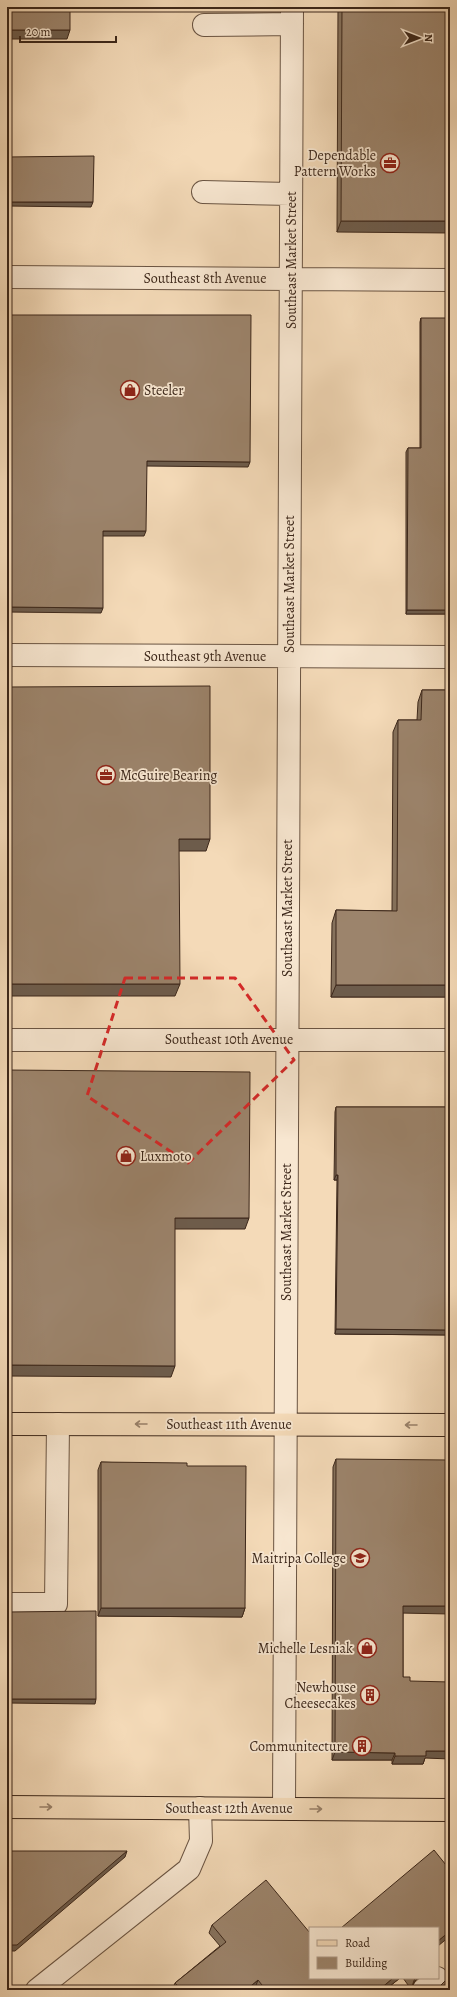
<svg xmlns="http://www.w3.org/2000/svg" width="457" height="1997" font-family="Alegreya,serif">
<style>
.lines{fill:none;stroke-linecap:round;stroke-linejoin:round}
.minor-casing{stroke:#6a5442;stroke-width:24}
.major-casing{stroke:#3c271a;stroke-width:24}
.minor{stroke:#f8e7d1;stroke-width:22}
.major{stroke:#f4dab8;stroke-width:22}
.wall{fill:#86725d;stroke:#3c271a}
.shaded-wall{fill:#6d5c4c;stroke:#3c271a}
.building{fill:#9c846c;stroke:#3c271a}
.oneway{stroke:#988069}
.marked{fill:none;stroke:#d62828;stroke-width:3;stroke-dasharray:8 5;stroke-linejoin:round}
.labels{text-anchor:middle;stroke-width:3.5;stroke-linejoin:round;paint-order:stroke}
.poi-label{font-size:14px;fill:#3c271a;stroke:#f8e7d1;text-anchor:end}
.street-label{font-size:14px;fill:#3c271a;stroke:#f8e7d1}
</style>
<rect width="100%" height="100%" fill="#f4dab8"/>
<filter id="stains"><feTurbulence type="fractalNoise" baseFrequency=".005" numOctaves="4"/><feColorMatrix values="0 0 0 0 .2 0 0 0 0 .09 0 0 0 0 .02 0 0 0 .5 -.17"/></filter>
<radialGradient id="worn" r=".72"><stop offset=".6" stop-color="#630" stop-opacity="0"/><stop offset="1" stop-color="#630" stop-opacity=".3"/></radialGradient>
<g class="lines">
<defs>
<path id="minor" d="M204,25L292,24
M203,192L291,194
M7,277L450,280
M7,655L450,657
M7,1040H450
M7,1604H56L58,1424
M284,1808L292,7
M37,1990L189,1869L201,1841L200,1808
M423,1990L437,1978"/>
<path id="major" d="M7,1424L450,1425
M7,1807L450,1810"/>
</defs>
<use href="#minor" class="minor-casing"/>
<use href="#major" class="major-casing"/>
<use href="#minor" class="minor"/>
<use href="#major" class="major"/>
</g>
<path class="wall" d="M338,7H450L337,232Z
M421,318L450,614H406V452L408,448H420V322Z
M422,690H450V997H331L332,923L336,910L392,911L393,732L398,720H417L418,702Z
M336,1107H450V1335L335,1334L337,1180H334L335,1112Z
M336,1459L403,1613V1677L410,1681L425,1758L423,1764H392V1760H332L333,1467Z
M101,1462L187,1466L245,1608L242,1617L98,1616V1470Z
M212,1925L310,1978H400L385,1990H257L255,1988L253,1990H172L175,1983L220,1946L209,1933Z
M403,1978H418L415,1981L411,1989Z"/>
<path class="shaded-wall" d="M11,30H70L67,39H8Z
M7,39H11L8,48H7Z
M7,202H93L91,207L7,206Z
M341,221H450V233L337,232Z
M147,461L250,462L248,467L145,466Z
M103,531H146L144,536H101Z
M7,607L103,608L101,613L7,612Z
M407,610H450V614H406Z
M179,839H210L206,851H175Z
M7,984H180L175,996H7Z
M336,985H450V997H331Z
M336,1175H338L337,1180H334Z
M175,1218H249L245,1229H171Z
M336,1329L450,1330V1335L335,1334Z
M7,1365L175,1366L171,1377L7,1376Z
M403,1606H450V1614L400,1613Z
M101,1608H245L242,1617L98,1616Z
M7,1699H96L95,1704L7,1703Z
M426,1751H450V1759L425,1758L423,1764H392L395,1756Z
M335,1752L395,1753L392,1760H332Z
M127,1851L125,1857L15,1951H7V1945Z
M450,1931V1936L438,1946V1941Z
M393,1978H400L385,1990H379Z
M415,1978H418L415,1981L411,1989Z
M258,1980L255,1988L253,1990H246Z"/>
<path class="building" d="M7,7H70V30H11V39H7Z
M342,7H450V221H341Z
M94,156L93,202H7V157Z
M7,315H251L250,462L147,461L146,531H103V608L7,607Z
M421,318H450V610H407L408,448H421Z
M210,686V839H179L180,984H7V687Z
M422,690H450V985H336V910L397,911L398,720H421Z
M7,1070L250,1072L249,1218H175V1366L7,1365Z
M336,1107H450V1330L336,1329L338,1175H336Z
M336,1459L450,1460V1606H403V1677H410V1681L450,1682V1751H426V1756H395V1753L335,1752Z
M101,1462L187,1463V1466H246L245,1608H101Z
M96,1611V1699H7V1612Z
M434,1850L450,1870V1931L438,1941V1928H341Z
M7,1851H127L17,1945H7Z
M266,1880L310,1933V1978H393L379,1990H266L258,1980L246,1990H173L178,1986L175,1983L226,1942L212,1925Z
M450,1976V1990H436Z"/>
<defs><path id="oneway-shaft" d="M-6 0H5M1.5-3L5.5 0L1.5 3" fill="none" stroke-width="1.6" stroke-linecap="round" stroke-linejoin="round"/></defs>
<g class="oneway">
<use href="#oneway-shaft" transform="translate(141 1424) rotate(-180)"/>
<use href="#oneway-shaft" transform="translate(411 1425) rotate(-180)"/>
<use href="#oneway-shaft" transform="translate(46 1807)"/>
<use href="#oneway-shaft" transform="translate(316 1809)"/>
</g>
<path class="marked" d="M125,978H235L294,1060L188,1163L87,1096Z"/>
<defs>
<symbol id="office-ring" viewBox="-11 -11 22 22"><circle r="9.5" fill="#f8e7d1" stroke="#8f2418" stroke-width="1.5"/><path d="M-6-3h4V-5.5h4V-3h4V5H-6ZM-1-4.5V-3h2v-1.5ZM-6 0V1H6V0Z" fill="#8f2418"/></symbol>
<symbol id="shop-ring" viewBox="-11 -11 22 22"><circle r="9.5" fill="#f8e7d1" stroke="#8f2418" stroke-width="1.5"/><path d="M-5-2.5h2.3a2.7 3.5 0 0 1 5.4 0H5L5.5 6h-11ZM-1.5-2.5h3a1.5 2.3 0 0 0-3 0Z" fill="#8f2418"/></symbol>
<symbol id="university-ring" viewBox="-11 -11 22 22"><circle r="9.5" fill="#f8e7d1" stroke="#8f2418" stroke-width="1.5"/><path d="M0-5L7-2L0 1L-7-2ZM-4 1L0 2.5L4 1V4Q0 6-4 4Z" fill="#8f2418"/></symbol>
<symbol id="building-ring" viewBox="-11 -11 22 22"><circle r="9.5" fill="#f8e7d1" stroke="#8f2418" stroke-width="1.5"/><path d="M-4-6H4V6H1V3H-1V6H-4ZM-2.5-4.3h1.7v1.8h-1.7ZM.8-4.3h1.7v1.8H.8ZM-2.5-1h1.7V.8h-1.7ZM.8-1h1.7V.8H.8Z" fill="#8f2418"/></symbol>
</defs>
<g fill-rule="evenodd">
<use href="#office-ring" x="379" y="152" width="22" height="22"/>
<use href="#shop-ring" x="119" y="379" width="22" height="22"/>
<use href="#office-ring" x="95" y="764" width="22" height="22"/>
<use href="#shop-ring" x="115" y="1145" width="22" height="22"/>
<use href="#university-ring" x="349" y="1547" width="22" height="22"/>
<use href="#shop-ring" x="356" y="1637" width="22" height="22"/>
<use href="#building-ring" x="359" y="1684" width="22" height="22"/>
<use href="#building-ring" x="351" y="1735" width="22" height="22"/>
</g>
<g class="labels">
<g class="poi-label">
<text x="376" y="160">Dependable<tspan x="376" dy="16">Pattern Works</tspan></text>
<text x="144" y="395" text-anchor="start">Steeler</text>
<text x="120" y="780" text-anchor="start">McGuire Bearing</text>
<text x="140" y="1161" text-anchor="start">Luxmoto</text>
<text x="346" y="1563">Maitripa College</text>
<text x="353" y="1653">Michelle Lesniak</text>
<text x="356" y="1692">Newhouse<tspan x="356" dy="16">Cheesecakes</tspan></text>
<text x="348" y="1751">Communitecture</text>
</g>
<g class="street-label">
<text transform="translate(291 260) rotate(-90)" y="5">Southeast Market Street</text>
<text x="205" y="283">Southeast 8th Avenue</text>
<text transform="translate(289 584) rotate(-90)" y="5">Southeast Market Street</text>
<text x="205" y="661">Southeast 9th Avenue</text>
<text transform="translate(287 908) rotate(-90)" y="5">Southeast Market Street</text>
<text x="229" y="1044">Southeast 10th Avenue</text>
<text transform="translate(286 1232) rotate(-90)" y="5">Southeast Market Street</text>
<text x="229" y="1429">Southeast 11th Avenue</text>
<text x="229" y="1813">Southeast 12th Avenue</text>
</g>
</g>
<rect width="457" height="1997" fill="none" stroke="#f4dab8" stroke-width="24"/>
<rect x="8" y="8" width="441" height="1981" fill="none" stroke="#3c271a" stroke-width="2"/>
<rect x="12" y="12" width="433" height="1973" fill="none" stroke="#3c271a"/>
<rect x="309" y="1927" width="130" height="52" fill="#f8e7d1" stroke="#ad9a88"/>
<rect x="317" y="1940" width="20" height="6" fill="#f4dab8" stroke="#ad9a88"/>
<text x="345" y="1947" font-size="12" fill="#3c271a">Road</text>
<rect x="317" y="1957" width="20" height="12" fill="#9c846c" stroke="#ad9a88"/>
<text x="345" y="1967" font-size="12" fill="#3c271a">Building</text>
<g transform="translate(419 38) rotate(90)" stroke="#f8e7d1" stroke-width="3" paint-order="stroke">
<path d="M0-3L7 15L0 10L-7 15Z" fill="#3c271a"/>
<text y="-6" font-size="11" font-weight="bold" text-anchor="middle" fill="#3c271a">N</text>
</g>
<path d="M20 36v6h96v-6" fill="none" stroke="#3c271a" stroke-width="2"/>
<text x="26" y="36" font-size="12" fill="#3c271a" stroke="#f8e7d1" stroke-width="3" paint-order="stroke">20 m</text>
<rect width="100%" height="100%" filter="url(#stains)"/>
<rect width="100%" height="100%" fill="url(#worn)"/>
</svg>
